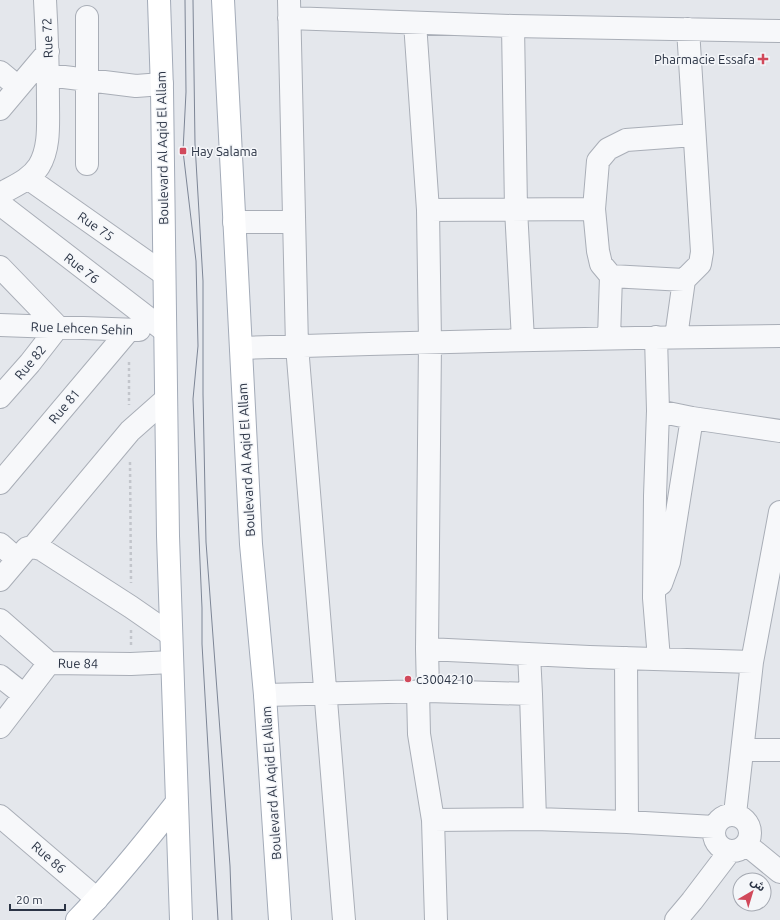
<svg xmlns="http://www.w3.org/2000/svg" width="780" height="920" font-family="Ubuntu,'Noto Sans Arabic',sans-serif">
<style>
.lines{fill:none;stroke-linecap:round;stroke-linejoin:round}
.minor-casing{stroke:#a9aeb7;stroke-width:24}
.major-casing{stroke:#a3abb8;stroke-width:24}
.path{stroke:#c2c5cb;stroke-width:2.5;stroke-dasharray:3 3;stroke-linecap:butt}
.minor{stroke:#f7f8fa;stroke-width:22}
.major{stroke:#fff;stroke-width:22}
.tram{stroke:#7d8696;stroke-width:1}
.poi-dot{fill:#d1495b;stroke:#f4f6f9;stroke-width:1.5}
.labels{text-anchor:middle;stroke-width:3;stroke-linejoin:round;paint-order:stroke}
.street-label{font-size:13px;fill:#2b3445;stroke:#f4f6f9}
.poi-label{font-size:13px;fill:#2b3445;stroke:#f4f6f9;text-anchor:start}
</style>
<rect width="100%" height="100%" fill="#e4e7ec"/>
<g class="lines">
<defs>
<path id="minor" d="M289,0L297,346L344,920
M87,17V164
M289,18L513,26L780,31
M415,23L428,210L430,342L427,649L428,691
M513,26L516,209L523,340
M0,72L18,87
M48,75L136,86L162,84
M0,109L48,52
M29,179L164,274
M0,194C14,186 30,180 39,166C50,148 48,124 48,103C48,69 47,35 45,0
M0,204L165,331
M428,210L594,209
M234,222H294
M0,267L58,327L30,363L0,397
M611,276L684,280
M0,325L139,330
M656,337L658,411L692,418L780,431
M676,337L684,280L700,264L702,252L688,29
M609,338L611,276L601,264L598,251L594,209L598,161L608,149L626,140L694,135
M241,348C420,342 600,338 780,336
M658,411L655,496L654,598L659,659
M0,483L129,330
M0,544L17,559
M33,547L130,431L165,400
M0,580L27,548L33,547L41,549L131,607L170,634
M661,584L669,562L692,418
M0,620L49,663L131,664L172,662
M427,649L589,657L752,662
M529,654L531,694L535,819
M626,658L627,822
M0,676L24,695
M418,691L419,734L433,820L436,920
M265,695L428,691L531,694
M0,727L49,663
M743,750H780
M735,814L752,662L780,512
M714 833a18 18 0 1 1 36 0a18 18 0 1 1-36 0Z
M0,816L97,899
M433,820L535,819L627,822L714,827
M747,845L780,872
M676,920L692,901L730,851"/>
<path id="major" d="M159,0L162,90L168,536L181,920
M223,0L251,544L265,695L280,920
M77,920C113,883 145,843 177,802"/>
</defs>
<use href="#minor" class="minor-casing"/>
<use href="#major" class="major-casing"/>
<path class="path" d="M129,362V405
M130,462L131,583
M131,630V645"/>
<use href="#minor" class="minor"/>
<use href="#major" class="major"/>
<path class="tram" d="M185,0L186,92L183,151L196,261L198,346L193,399L202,608V644L218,920
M193,0L195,144L203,281V394L206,542L230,866L232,920"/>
</g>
<g class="poi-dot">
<path d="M761 53h4v4h4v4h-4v4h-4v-4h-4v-4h4z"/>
<rect x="179" y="147" width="8" height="8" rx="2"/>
<circle cx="408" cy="679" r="4"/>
</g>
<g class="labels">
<g class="street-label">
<text transform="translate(47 38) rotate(-92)" y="5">Rue 72</text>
<text transform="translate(162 148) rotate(-91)" y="5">Boulevard Al Aqid El Allam</text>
<text transform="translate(96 226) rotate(35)" y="5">Rue 75</text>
<text transform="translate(82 268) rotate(38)" y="5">Rue 76</text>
<text transform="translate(82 328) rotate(2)" y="5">Rue Lehcen Sehin</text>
<text transform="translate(30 362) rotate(-50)" y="5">Rue 82</text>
<text transform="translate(64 406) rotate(-50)" y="5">Rue 81</text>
<text transform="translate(246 460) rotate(-93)" y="5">Boulevard Al Aqid El Allam</text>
<text transform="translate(78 663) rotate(1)" y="5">Rue 84</text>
<text transform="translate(271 783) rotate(-94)" y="5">Boulevard Al Aqid El Allam</text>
<text transform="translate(49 857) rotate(41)" y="5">Rue 86</text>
</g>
<g class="poi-label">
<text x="755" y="64" text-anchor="end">Pharmacie Essafa</text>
<text x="191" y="156">Hay Salama</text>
<text x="416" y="684">c3004210</text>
</g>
</g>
<g transform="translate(752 892) rotate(38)"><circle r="19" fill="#f4f6f9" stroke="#a4a8b1"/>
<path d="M0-3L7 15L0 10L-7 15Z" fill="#d1495b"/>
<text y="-6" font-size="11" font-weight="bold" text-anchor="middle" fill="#2b3445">ش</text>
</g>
<path d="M10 904v6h55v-6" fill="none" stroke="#2b3445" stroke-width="2"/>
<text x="16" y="904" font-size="12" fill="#2b3445" stroke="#f4f6f9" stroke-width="3" paint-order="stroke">20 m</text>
</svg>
